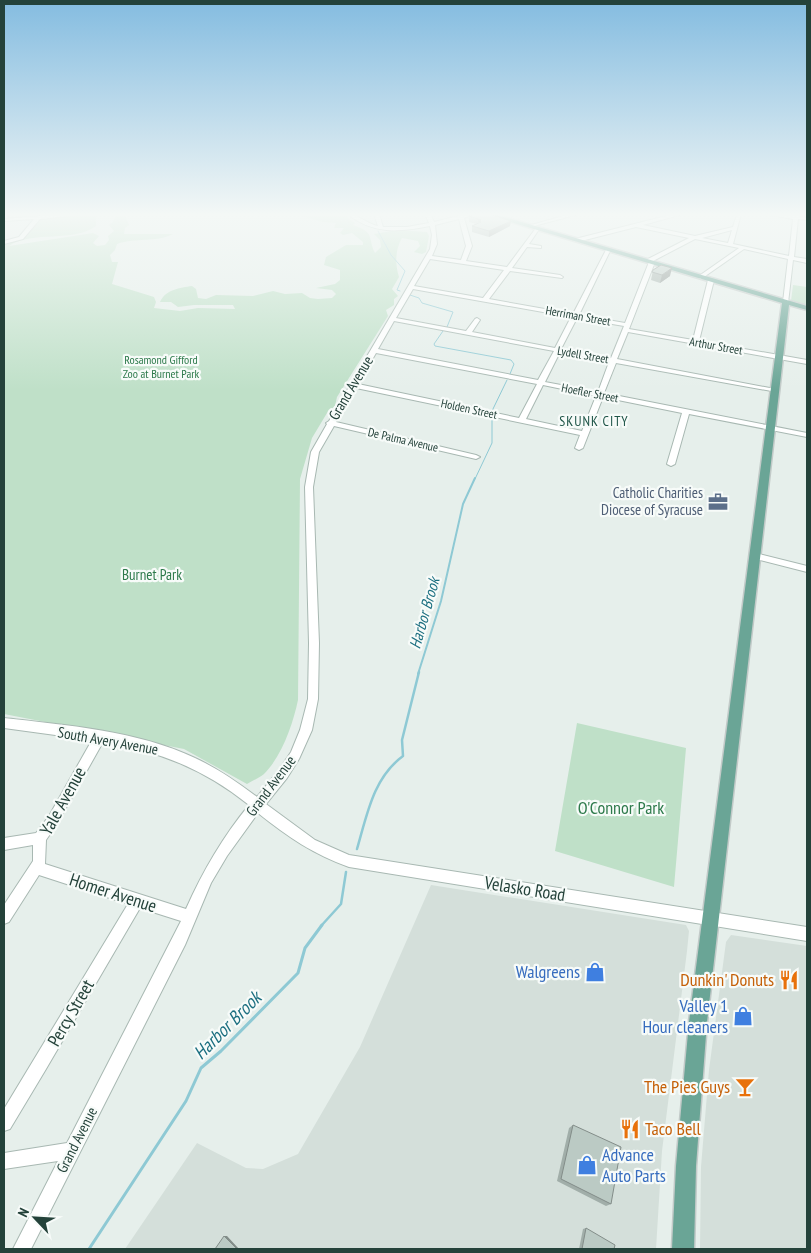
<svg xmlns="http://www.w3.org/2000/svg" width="811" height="1253" font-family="'PT Sans Narrow',sans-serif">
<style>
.built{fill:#d4dfda}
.green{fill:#bfe0c8}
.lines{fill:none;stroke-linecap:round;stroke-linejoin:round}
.stream-far3{stroke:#8ec9d4;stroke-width:1}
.stream-far2{stroke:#8ec9d4;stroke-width:2}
.stream-far1{stroke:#8ec9d4;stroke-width:2.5}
.stream{stroke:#8ec9d4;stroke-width:3}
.minor-casing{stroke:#a8b8b2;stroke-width:2}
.major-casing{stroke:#c2cac8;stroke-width:3}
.minor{fill:#fff;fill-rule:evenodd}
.major{fill:#6aa596;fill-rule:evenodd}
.wall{fill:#a1aea9}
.shaded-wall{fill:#838d89}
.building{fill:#bbcac4;stroke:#838d89}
.labels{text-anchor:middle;stroke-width:4.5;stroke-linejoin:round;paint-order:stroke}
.far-street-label{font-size:12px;fill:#24423a;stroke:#f7fbf9}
.far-park-label{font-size:12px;fill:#2d7a4b;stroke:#f7fbf9}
.far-neighbourhood-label{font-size:14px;letter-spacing:1px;fill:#1f5548;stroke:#f7fbf9}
.street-label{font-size:15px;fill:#24423a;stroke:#f7fbf9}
.service-label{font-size:15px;fill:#4e5e75;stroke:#f7fbf9;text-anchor:end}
.park-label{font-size:15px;fill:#2d7a4b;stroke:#f7fbf9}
.water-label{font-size:16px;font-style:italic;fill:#1c6f80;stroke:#f7fbf9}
.near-street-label{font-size:18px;fill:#24423a;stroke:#f7fbf9}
.near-park-label{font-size:18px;fill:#2d7a4b;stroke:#f7fbf9}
.near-shop-label{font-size:18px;fill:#366cbe;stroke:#f7fbf9;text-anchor:end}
.near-food-label{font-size:18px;fill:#c56008;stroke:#f7fbf9;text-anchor:end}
.near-water-label{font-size:19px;font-style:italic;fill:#1c6f80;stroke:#f7fbf9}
</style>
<rect width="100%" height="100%" fill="#e6efeb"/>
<path class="built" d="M431,885L686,925L689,931L687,951L662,1151L656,1249H125L197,1143L246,1168L263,1169L298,1154L360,1047Z
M731,935L807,946V1249H700L701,1167L709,1070L726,942Z"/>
<path class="green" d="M289,214H342L355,223L353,225C376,233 367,237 375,253L381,247L380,240L374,234L398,230L427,232L429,236L426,252L422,254L414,252L420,246L418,241L402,238C395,250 395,264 399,277L392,289L398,296L394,299V305L386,310L388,316L337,397L335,406L327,413L312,438L300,479L298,700C293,724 282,756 264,774C259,778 252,781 247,784L184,749L4,714V244L25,238L41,219L96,215V226C74,243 32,230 9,246L93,233L99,236L93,243L97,246L105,245L109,240L108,236L114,231L109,225L113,222L115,217L125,215L129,225L125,228L124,234H173C155,243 136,237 117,244L115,250L110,255L112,262H118L112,284L154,297L156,302L154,308L180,311L198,308L235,309L233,305H194L178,307L171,302H160C166,289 180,288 192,286L196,289L198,298L206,299L216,295L253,296L273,291L285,294L302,293L310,298L318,299L332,298L336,294L332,290L316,288L335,284L340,280V270L324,265L326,257L346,245H363V242L352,233L343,235L340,233L344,228H334L336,223L323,222L299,215Z
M793,285L807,287V306L791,301Z
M577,723L686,748L674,887L555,851Z"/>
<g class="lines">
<path class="stream-far3" d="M378,231L391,255L405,271L397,290L400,291
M410,295L419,298L422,303L453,312L447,327
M443,331L434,344L435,346L511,360L514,364L510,374
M475,479L492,443V411L507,380"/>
<path class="stream-far2" d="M418,674L441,601L463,504L475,478"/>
<path class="stream-far1" d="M357,849C367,815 373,778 403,756L402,740L419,672
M321,926L341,904L346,872"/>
<path class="stream" d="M89,1249L186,1101L201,1068L221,1051L298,973L305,948L322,925"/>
<defs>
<path id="minor" d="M62,214H87L40,219L23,239L4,244V241L19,237L34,219L4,221V219Z
M347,214C358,214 367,224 378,226L374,214H379L383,227H407L429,223L425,214H430L434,222L466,214H475L464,218L472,246L466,261L507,267L536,228H540L529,244L541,246V248L527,247L512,268L560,275L563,277L562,278L510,271L489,299L573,314L606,250L611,249L579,315L625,323L649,262H646V260L689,238L636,227L577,242L575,239L674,214H683L643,225L695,236L733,227L737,214H741L733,244L789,256L793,219L766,214L793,216L794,214H798V216L807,218V220L798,219L794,257L807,259V263L793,260L788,303L783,302L788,259L744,249L701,279L699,278V276L739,248L695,239L653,261L655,262L629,329L693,340L708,280L711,278L714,280L699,341L807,360V364L628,332L617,359L775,389L777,390V392L616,363L604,393L807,433V437L689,414L675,464L671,466L667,464L682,413L603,397L583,448L579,450L575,448L580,435L356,388L336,422L476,455L480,457L476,459L334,426L319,452L313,487L319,643L318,699L312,730L299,759L287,778L266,804L315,840L349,855L807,927V941L349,867C313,854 288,837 258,813L227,856L211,883L185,945L31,1249H13L58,1161L4,1169V1153L67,1143L181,921L140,908L46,1069L10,1129L4,1131V1109L128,904L39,875L9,922L4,924V905L33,861V845L4,850V838L36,833L49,816L92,740L4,728V718C65,725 139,731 195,758C217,768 237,782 257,797L279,770L291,752L300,730L308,699L309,643L305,487L311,452L327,424L326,423L329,421L430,249L432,235L430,226C398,232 375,235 347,214ZM459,219L466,246L461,260L432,256L437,244L435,225ZM732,230L728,243L702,238ZM430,259L504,270L483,298L414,286ZM413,289L571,317L555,348L472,332L480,320L477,318L475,319L466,331L396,318ZM577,318L624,326L611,358L561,349ZM394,321L554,351L538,380L378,349ZM560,352L609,362L598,392L545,382ZM376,353L537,384L519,418L358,384ZM543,385L596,396L582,431L526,419ZM103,742C159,751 204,769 249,805C222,838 203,871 186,909L45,864L46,840L57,824Z
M570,214H579L530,227L528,226Z
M755,553L807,566V572L752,558L750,556L752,554Z"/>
<path id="major" d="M484,214H494L807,306V310L789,305L707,1022L696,1166L694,1249H672L676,1166L689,1022L782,303Z"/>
</defs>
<use href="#minor" class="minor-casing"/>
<use href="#major" class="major-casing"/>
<use href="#minor" class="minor"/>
<use href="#major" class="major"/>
</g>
<path class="wall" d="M469,216L510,226L489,237L472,232V226L477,224L469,222Z
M653,270L670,276L660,283L651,280Z
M573,1125L611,1204L606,1206L557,1181L569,1128Z
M586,1228L614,1249H579L583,1229Z"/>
<path class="shaded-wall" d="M511,221L510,226L489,237V231Z
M672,268L670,276L660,283L662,275Z
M224,1236H227L239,1249H237Z"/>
<path class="building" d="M474,214H489L511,221L489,231L472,226L481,222L478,221L481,220L469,216Z
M661,265L672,268L662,275L652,272L653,270Z
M573,1125L621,1147L611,1204L561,1179Z
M586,1228L615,1245L614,1249H582Z
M224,1236L237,1249H215Z"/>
<linearGradient id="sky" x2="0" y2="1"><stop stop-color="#84bce0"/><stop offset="0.55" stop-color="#f4f8f6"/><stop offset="1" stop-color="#f4f8f6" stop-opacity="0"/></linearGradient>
<rect width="811" height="390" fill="url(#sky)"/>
<defs>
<symbol id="office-bare" viewBox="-9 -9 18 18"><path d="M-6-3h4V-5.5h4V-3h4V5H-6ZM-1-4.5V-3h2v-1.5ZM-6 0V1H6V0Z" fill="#5c6f8a" stroke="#f7fbf9" stroke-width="2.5" paint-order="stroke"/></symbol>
<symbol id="shop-bare" viewBox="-9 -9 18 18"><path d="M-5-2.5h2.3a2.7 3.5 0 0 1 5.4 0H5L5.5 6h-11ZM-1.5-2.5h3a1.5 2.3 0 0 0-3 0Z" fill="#3f7fe0" stroke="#f7fbf9" stroke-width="2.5" paint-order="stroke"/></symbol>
<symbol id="restaurant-bare" viewBox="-9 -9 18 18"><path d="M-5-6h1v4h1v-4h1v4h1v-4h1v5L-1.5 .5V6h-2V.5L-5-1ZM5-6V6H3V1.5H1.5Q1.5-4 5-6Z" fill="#e8710a" stroke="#f7fbf9" stroke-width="2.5" paint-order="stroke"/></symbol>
<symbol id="bar-bare" viewBox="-9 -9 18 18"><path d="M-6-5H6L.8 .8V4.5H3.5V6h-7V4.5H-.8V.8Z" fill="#e8710a" stroke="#f7fbf9" stroke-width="2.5" paint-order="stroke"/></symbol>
</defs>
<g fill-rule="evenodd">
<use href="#office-bare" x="704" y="488" width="28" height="28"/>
<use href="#shop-bare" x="581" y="958" width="28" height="28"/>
<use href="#restaurant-bare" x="775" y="966" width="28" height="28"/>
<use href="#shop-bare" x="729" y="1002" width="28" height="28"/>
<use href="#bar-bare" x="731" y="1073" width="28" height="28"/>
<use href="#restaurant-bare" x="616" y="1115" width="28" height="28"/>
<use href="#shop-bare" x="573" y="1151" width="28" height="28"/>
</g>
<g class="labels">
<g class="far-street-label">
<text transform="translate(578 316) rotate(10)" y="4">Herriman Street</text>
<text transform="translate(716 346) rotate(10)" y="4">Arthur Street</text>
<text transform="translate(583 355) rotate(10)" y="4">Lydell Street</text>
<text transform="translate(590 393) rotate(11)" y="4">Hoefler Street</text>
<text transform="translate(469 409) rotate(12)" y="4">Holden Street</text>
<text transform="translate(403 440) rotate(13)" y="4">De Palma Avenue</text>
</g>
<g class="far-park-label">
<text x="161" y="364">Rosamond Gifford<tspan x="161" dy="14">Zoo at Burnet Park</tspan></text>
</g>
<g class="far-neighbourhood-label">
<text x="594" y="426">SKUNK CITY</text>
</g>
<g class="street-label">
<text transform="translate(351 388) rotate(-59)" y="5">Grand Avenue</text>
<text transform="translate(108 741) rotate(10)" y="5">South Avery Avenue</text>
<text transform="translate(271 786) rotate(-53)" y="5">Grand Avenue</text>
<text transform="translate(77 1140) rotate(-63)" y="5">Grand Avenue</text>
</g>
<g class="service-label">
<text x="703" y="498">Catholic Charities<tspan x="703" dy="17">Diocese of Syracuse</tspan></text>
</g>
<g class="park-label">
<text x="152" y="580">Burnet Park</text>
</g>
<g class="water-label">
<text transform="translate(424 613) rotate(-74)" y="6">Harbor Brook</text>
</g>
<g class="near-street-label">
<text transform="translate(63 801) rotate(-61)" y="6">Yale Avenue</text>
<text transform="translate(525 889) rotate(9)" y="6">Velasko Road</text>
<text transform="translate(113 893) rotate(18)" y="6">Homer Avenue</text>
<text transform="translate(71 1013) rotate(-60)" y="6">Percy Street</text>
</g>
<g class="near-park-label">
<text x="621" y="814">O'Connor Park</text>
</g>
<g class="near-shop-label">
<text x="580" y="978">Walgreens</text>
<text x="728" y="1012">Valley 1<tspan x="728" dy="21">Hour cleaners</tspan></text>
<text x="602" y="1161" text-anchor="start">Advance<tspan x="602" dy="21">Auto Parts</tspan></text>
</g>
<g class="near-food-label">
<text x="774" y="986">Dunkin' Donuts</text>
<text x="730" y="1093">The Pies Guys</text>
<text x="645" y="1135" text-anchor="start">Taco Bell</text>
</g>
<g class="near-water-label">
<text transform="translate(227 1025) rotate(-45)" y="7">Harbor Brook</text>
</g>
</g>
<rect width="811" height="1253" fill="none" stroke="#24423a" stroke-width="10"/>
<g transform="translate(35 1218) rotate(295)" stroke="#f7fbf9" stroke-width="4" paint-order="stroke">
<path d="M0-4L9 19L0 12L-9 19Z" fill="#24423a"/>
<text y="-8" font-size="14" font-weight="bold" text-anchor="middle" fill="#24423a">N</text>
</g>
</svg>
